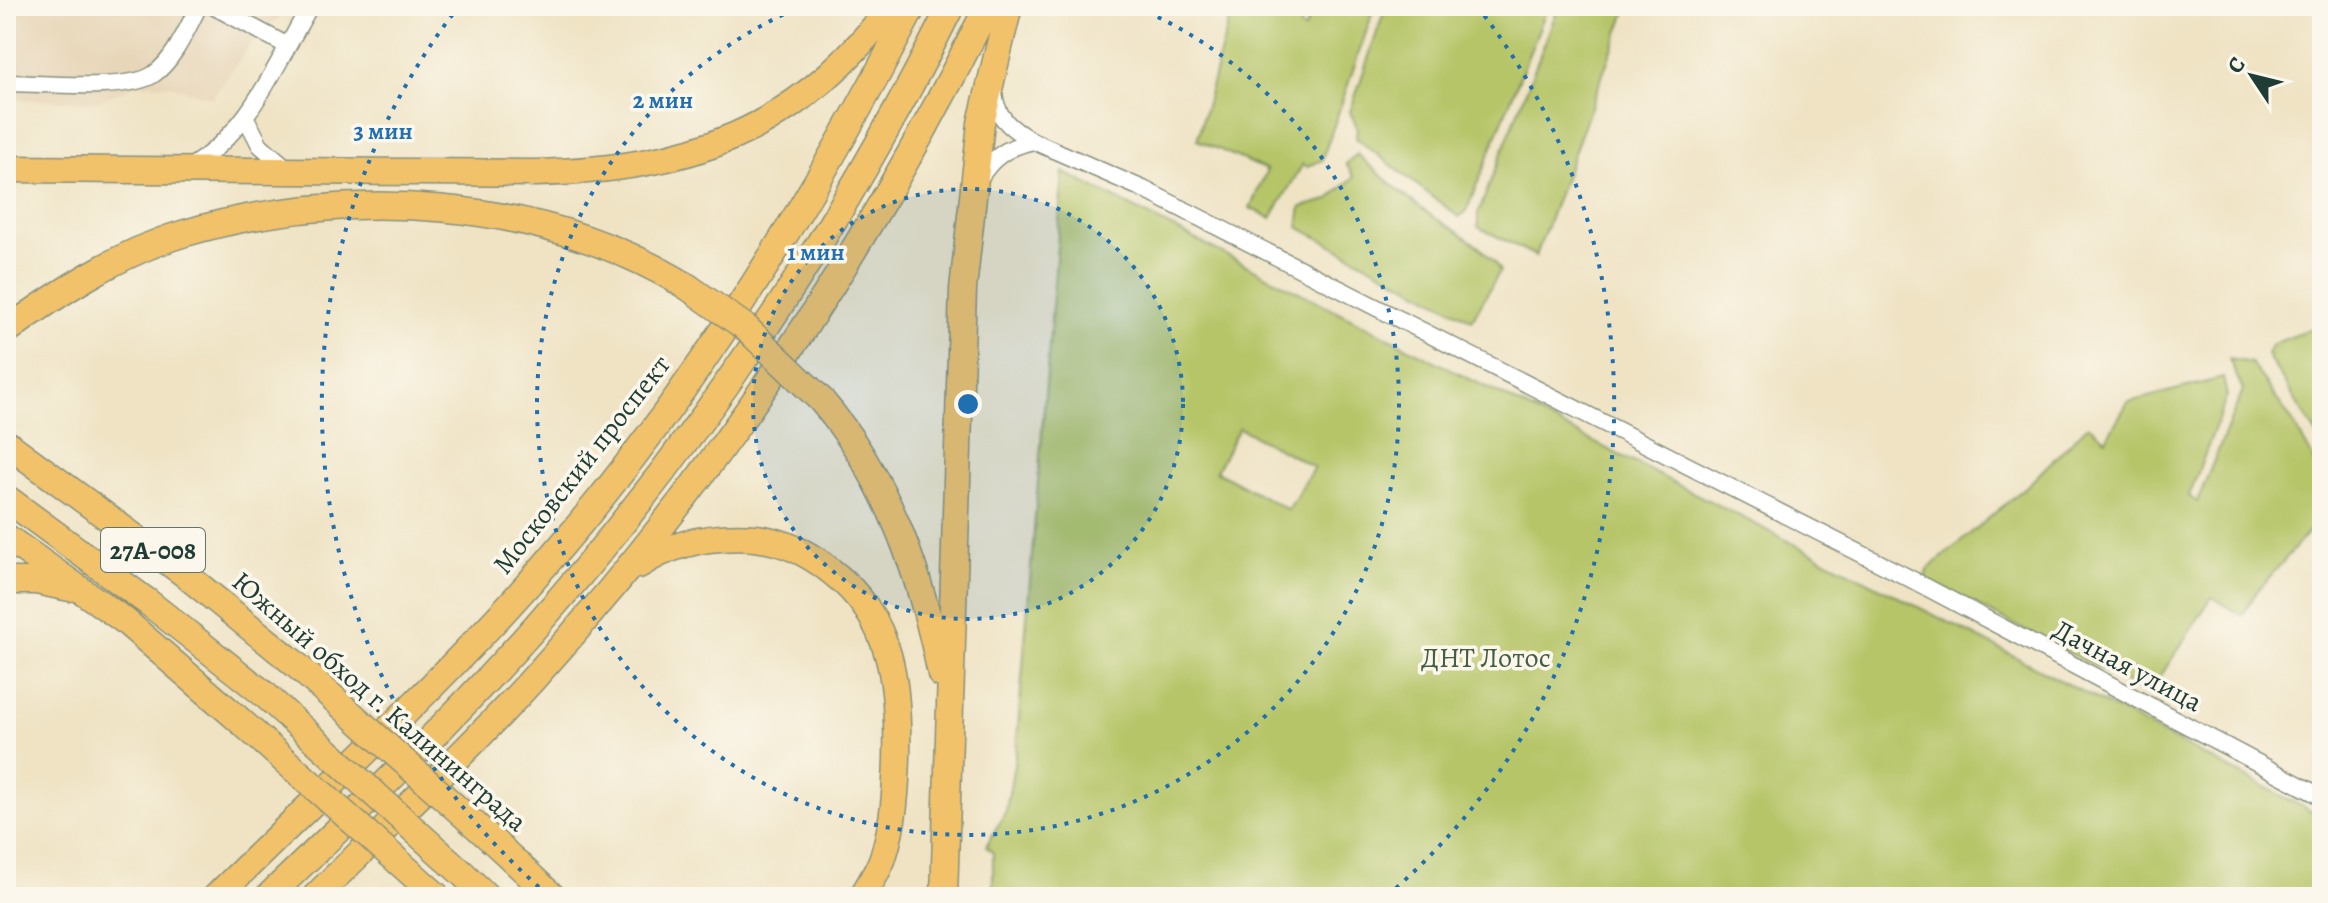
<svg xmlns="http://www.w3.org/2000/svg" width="2328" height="903" font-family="Alegreya,serif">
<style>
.built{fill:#e7d5b7}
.green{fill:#b6c567;stroke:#6a814e;stroke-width:2;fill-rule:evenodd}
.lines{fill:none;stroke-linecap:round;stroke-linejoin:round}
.minor-casing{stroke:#87907c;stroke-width:19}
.trunk-casing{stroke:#87907c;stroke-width:29}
.minor{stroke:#fff;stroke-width:16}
.trunk{stroke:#f2c26a;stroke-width:26}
.trunk-bridge-casing{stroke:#87907c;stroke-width:29;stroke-linecap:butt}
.trunk-bridge{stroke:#f2c26a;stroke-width:26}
.ring{fill:none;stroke:#1f6fb2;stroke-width:4;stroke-dasharray:4 8}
.labels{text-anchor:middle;stroke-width:7;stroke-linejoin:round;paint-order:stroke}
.shield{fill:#fbf7ec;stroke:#61756b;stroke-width:2}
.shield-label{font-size:26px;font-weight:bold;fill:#1f3d34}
.street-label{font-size:28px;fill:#1f3d34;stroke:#fbf7ec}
.park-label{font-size:28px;fill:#455f41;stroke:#fbf7ec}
.centre{fill:#1f6fb2;stroke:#fbf7ec;stroke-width:4}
.ring-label{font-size:24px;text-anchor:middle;font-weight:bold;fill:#1f6fb2;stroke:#fbf7ec;stroke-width:7;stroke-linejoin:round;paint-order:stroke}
</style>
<rect width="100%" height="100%" fill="#fbf7ec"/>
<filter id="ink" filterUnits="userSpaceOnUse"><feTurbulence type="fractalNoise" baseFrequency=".0125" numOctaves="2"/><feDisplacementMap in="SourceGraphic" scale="16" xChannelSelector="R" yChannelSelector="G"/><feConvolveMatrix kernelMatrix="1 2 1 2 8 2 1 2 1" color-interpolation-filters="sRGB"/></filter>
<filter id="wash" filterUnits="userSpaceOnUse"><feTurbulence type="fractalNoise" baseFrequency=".006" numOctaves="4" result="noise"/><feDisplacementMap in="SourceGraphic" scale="32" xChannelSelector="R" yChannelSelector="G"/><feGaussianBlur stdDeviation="1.8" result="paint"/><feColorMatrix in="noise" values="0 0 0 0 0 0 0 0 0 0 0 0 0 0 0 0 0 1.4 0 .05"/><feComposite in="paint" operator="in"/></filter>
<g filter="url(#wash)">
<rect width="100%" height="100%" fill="#efe3c4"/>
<path class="built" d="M6,6H293L254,40L212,98L169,85L138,84L97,102L6,99Z"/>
<path class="green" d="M1233,6H1304L1300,27L1305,29L1313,6H1375L1322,160L1307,167L1303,164L1271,218L1250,208L1267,170L1197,140Z
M1386,6H1548L1466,212L1459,217L1356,138L1357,127L1350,112Z
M1559,6H1628L1536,256L1478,227V214Z
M1357,154C1380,174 1403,196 1428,213C1455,232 1483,243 1500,271L1472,320L1298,227L1301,207L1328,200L1354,177L1346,164Z
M1063,172L1977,637L2322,817V897H993V853L986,846L1006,811L1016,753ZM1239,428L1314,467L1288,510L1216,471Z
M2322,324V443L2267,355L2271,345Z
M2229,359L2251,363L2291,419L2322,474V517L2258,590L2242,615L2212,597L2149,694L1925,579L1927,570L2027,486L2088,425L2106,439L2128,402L2223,378L2227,396L2189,496L2197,502L2243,390Z"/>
</g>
<g filter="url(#ink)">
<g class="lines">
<defs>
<path id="minor" d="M213,6L286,45
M6,83C39,83 130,92 154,74C175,59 187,28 199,6
M246,118L260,145L290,171
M1033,141L1143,189L1909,578L2322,797
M188,168C249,134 276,64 310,6
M979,179C993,156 1008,147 1033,141C1010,129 994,116 994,88"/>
<path id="trunk" d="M6,169L536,173C688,169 797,133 891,6
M6,331C60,292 117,254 182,234C344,185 542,197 688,287
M821,400C888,478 921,575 941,674
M6,443L182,572L294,663
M6,498L149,603L264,694
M6,537L125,621L237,718
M639,565C674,542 713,535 755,538C784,541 809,553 832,572C893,619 899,685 897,758C896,790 894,822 884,854C880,869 870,883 862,897
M6,581H36L70,588
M493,841L553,897
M462,873L487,897
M216,897C312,802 412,710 504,611C669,432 802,223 913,6
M268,897C360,809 451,722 536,626C701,439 840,230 951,6
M315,897C388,825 464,755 533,679C716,477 867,251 988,6
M944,897L963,289L981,123L1009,6"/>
</defs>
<use href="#minor" class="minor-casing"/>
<use href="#trunk" class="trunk-casing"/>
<use href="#minor" class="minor"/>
<use href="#trunk" class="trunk"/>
<defs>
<path id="trunk-bridge" d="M688,287L745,327L821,400
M294,663L493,841
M264,694L462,873
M237,718L438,897"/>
</defs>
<use href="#trunk-bridge" class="trunk-bridge-casing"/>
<use href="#trunk-bridge" class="trunk-bridge"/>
</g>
</g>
<circle cx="968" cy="404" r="215" fill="#1f6fb2" fill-opacity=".12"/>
<g class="ring">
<circle cx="968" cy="404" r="215"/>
<path d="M1136 7A431 431 0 1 1 800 7"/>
<path d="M548 895A646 646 0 0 1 459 6M1477 6A646 646 0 0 1 1388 895"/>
</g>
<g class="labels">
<rect class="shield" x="101" y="528" width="104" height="44" rx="6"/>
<g class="shield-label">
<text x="153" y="559">27А-008</text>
</g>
<g class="street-label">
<text transform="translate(581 464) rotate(-52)" y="10">Московский проспект</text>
<text transform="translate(2128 665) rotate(28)" y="10">Дачная улица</text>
<text transform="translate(380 701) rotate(41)" y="10">Южный обход г. Калининграда</text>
</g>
<g class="park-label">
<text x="1486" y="667">ДНТ Лотос</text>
</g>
</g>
<circle cx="968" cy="404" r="12" class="centre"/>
<g class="ring-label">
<text x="663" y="108">2 мин</text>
<text x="383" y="139">3 мин</text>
<text x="816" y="260">1 мин</text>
</g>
<rect width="2328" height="903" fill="none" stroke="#fbf7ec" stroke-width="32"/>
<g transform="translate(2252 76) rotate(305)" stroke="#fbf7ec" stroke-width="6" paint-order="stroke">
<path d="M0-6L14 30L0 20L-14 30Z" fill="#1f3d34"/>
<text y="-12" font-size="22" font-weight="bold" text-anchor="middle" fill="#1f3d34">С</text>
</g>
</svg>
